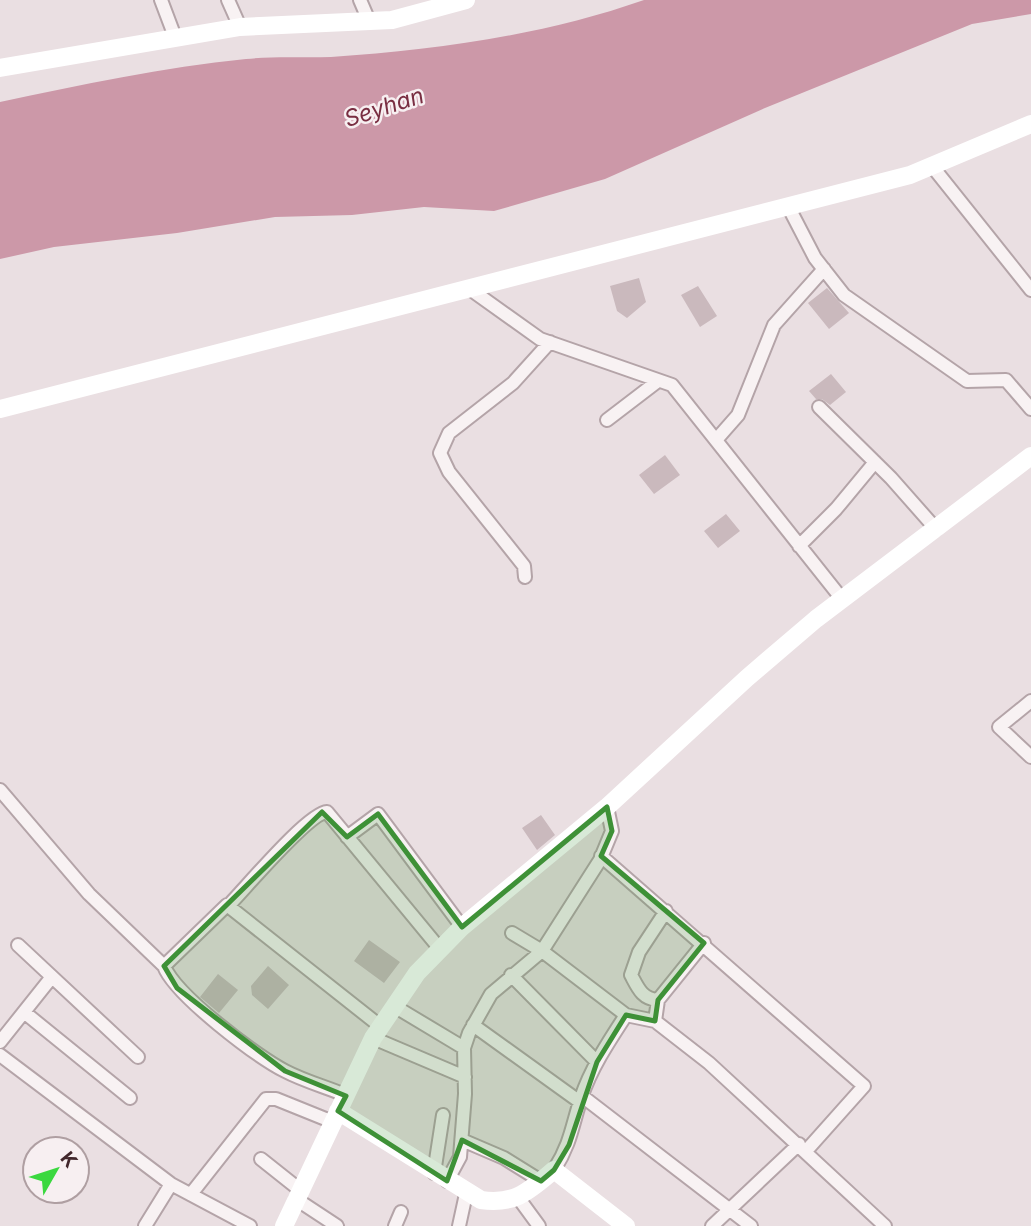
<svg xmlns="http://www.w3.org/2000/svg" width="1031" height="1226" font-family="Inter,sans-serif">
<style>
.water{fill:#cc98a8}
.building{fill:#cab9bd}
.lines{fill:none;stroke-linecap:round;stroke-linejoin:round}
.street-casing{stroke:#b4a4a8;stroke-width:16}
.street{stroke:#f8f2f3;stroke-width:12}
.secondary{stroke:#fff;stroke-width:18}
.marked{fill:#3e9137;fill-opacity:0.2;stroke:#3e9137;stroke-width:5;stroke-linejoin:round}
.labels{text-anchor:middle;stroke-width:5;stroke-linejoin:round;paint-order:stroke}
.water-label{font-size:23px;font-style:italic;fill:#792e42;stroke:#f7eff1}
</style>
<rect width="100%" height="100%" fill="#eadfe2"/>
<path class="water" d="M644,0H1031V14L972,24L765,108L605,179L494,211L424,207L352,215L275,217L177,233L54,247L0,259V102C81,85 163,67 246,59C274,56 303,58 331,57C437,50 544,35 644,0Z"/>
<path class="building" d="M639,278L646,302L627,318L617,311L610,286Z
M698,286L717,316L700,327L681,295Z
M827,288L849,313L829,329L808,303Z
M831,374L846,392L830,405L822,399H816L809,391Z
M665,455L680,475L654,494L639,475Z
M726,514L740,531L718,548L704,531Z
M541,815L555,835L537,850L522,828Z
M369,940L400,962L384,983L354,961Z
M268,966L289,985L268,1009L252,995L251,986Z
M218,974L238,990L219,1013L200,997Z"/>
<g class="lines">
<defs>
<path id="street" d="M161,0L175,37
M228,0L240,27
M360,0L369,21
M932,166L1031,290
M788,206L815,258L844,295L967,381L1006,380L1031,409
M470,289L540,339L672,385L842,599
M819,407L891,478L936,529
M607,420L658,381
M716,440L738,415L774,325L824,269
M799,546L836,509L875,462
M525,577L524,566L449,472L440,453L449,433L513,383L550,342
M1031,701L999,727L1031,757
M0,790L89,894L164,966
M347,837L378,814L462,927
M601,856L864,1086L806,1151
M228,906C245,889 308,813 327,812L440,949
M512,933L542,951L626,1015L655,1021L709,1063L885,1226
M18,945L138,1057
M511,975L597,1062
M658,1000C642,999 638,988 631,975L639,952L666,911
M394,1006L464,1048
M24,1012L130,1098
M655,1021L658,1000L704,943
M473,1025L580,1102
M373,1038L465,1077
M0,1042L51,978
M0,1055L171,1184L250,1226
M345,1095C326,1087 304,1081 285,1071C256,1056 175,995 164,966L227,905L380,1026
M582,1096L751,1226
M462,1140L504,1158L541,1181
M261,1159L300,1190
M554,1170C571,1143 572,1126 581,1098C591,1068 609,1041 626,1015
M434,1173L443,1115
M447,1181L460,1157L465,1094L464,1048L469,1033L491,994L542,951L600,860L612,831L607,807
M191,1194L266,1099H276L333,1122
M517,1196L539,1226
M296,1199L337,1226
M145,1226L171,1184
M395,1226L401,1212
M459,1226L466,1194
M712,1226L799,1144"/>
</defs>
<use href="#street" class="street-casing"/>
<use href="#street" class="street"/>
<path class="secondary" d="M0,68L240,27L392,20L466,0
M0,409L910,175L1031,124
M338,1111L481,1200C515,1205 529,1191 554,1170L626,1226
M284,1226L373,1038L417,973L462,927L607,807L747,678L816,619L1031,456"/>
</g>
<path class="marked" d="M607,807L612,831L601,856L704,943L658,1000L655,1021L626,1015L597,1062L569,1145L554,1170L541,1181L462,1140L447,1181L338,1111L346,1096L285,1071L177,988L164,966L322,812L347,837L378,814L462,927Z"/>
<g class="labels">
<g class="water-label">
<text transform="translate(384 107) rotate(-18)" y="8">Seyhan</text>
</g>
</g>
<g transform="translate(56 1170) rotate(51)"><circle r="33" fill="#f7eff1" stroke="#af9fa2" stroke-width="2"/>
<path d="M0-5L12 26L0 18L-12 26Z" fill="#3bd83f"/>
<text y="-10" font-size="19" font-weight="bold" text-anchor="middle" fill="#42272c">K</text>
</g>
</svg>
